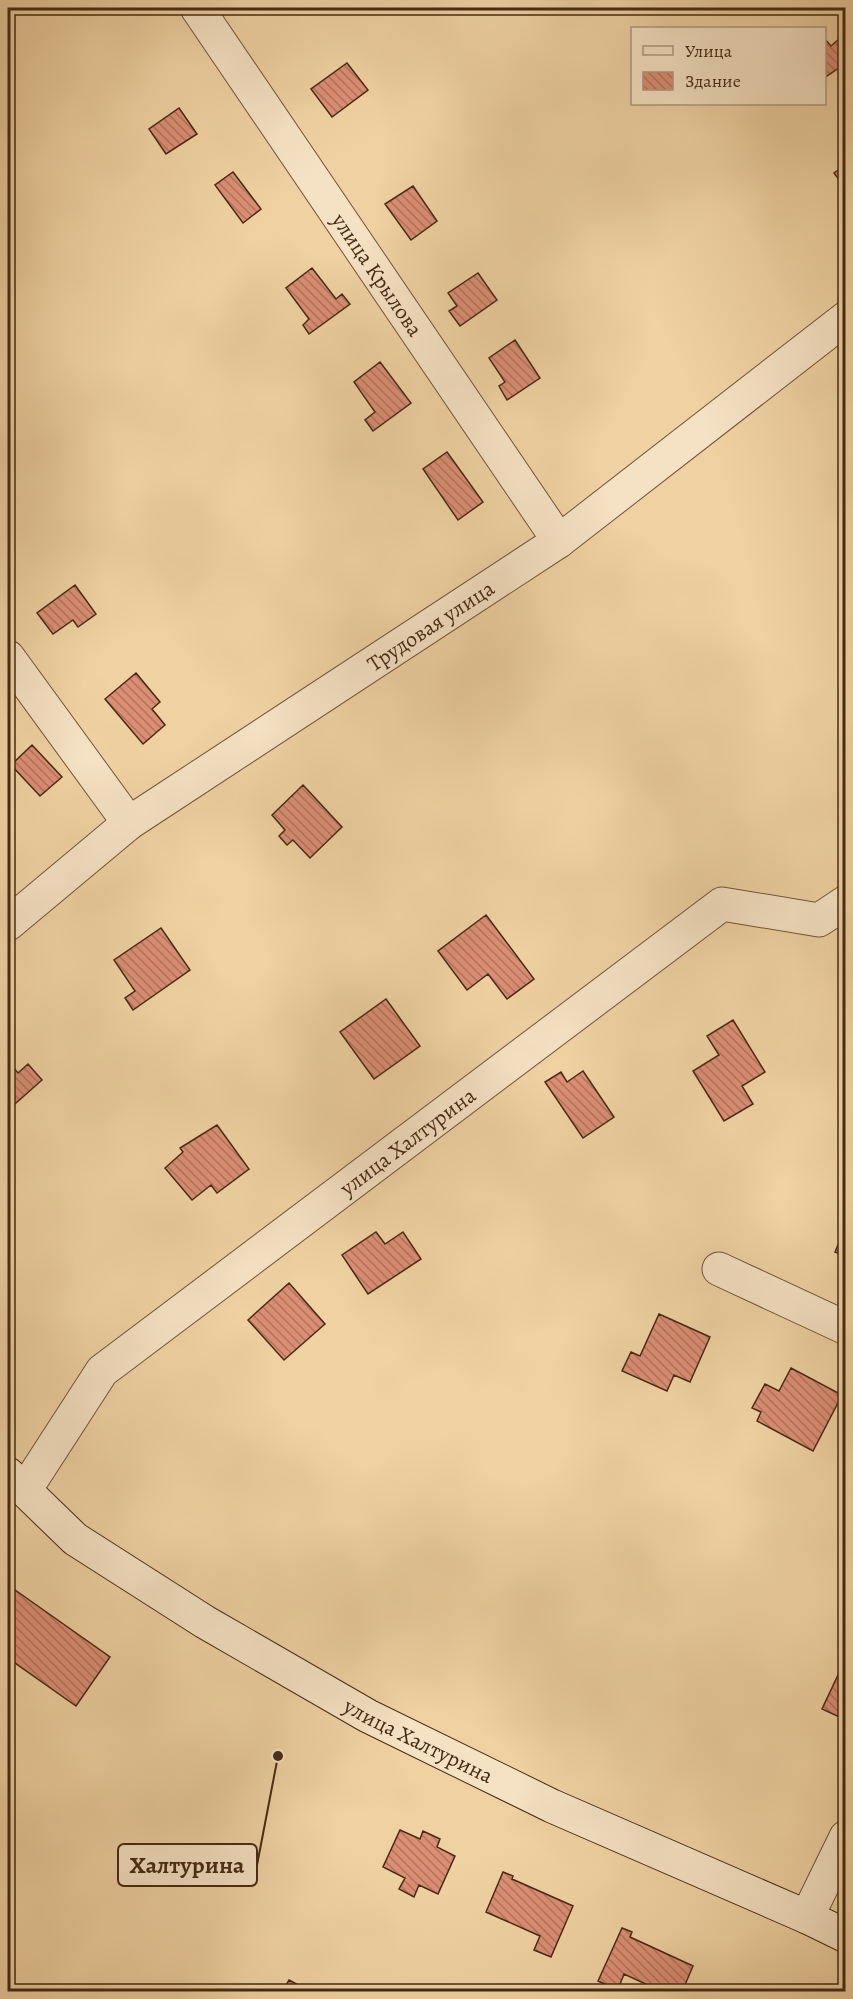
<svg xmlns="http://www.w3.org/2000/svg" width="853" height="1999" font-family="Alegreya,serif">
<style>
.building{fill:url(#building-back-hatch);stroke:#452a15;stroke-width:1.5}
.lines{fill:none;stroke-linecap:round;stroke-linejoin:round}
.minor-casing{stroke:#705438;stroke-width:35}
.secondary-casing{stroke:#452a15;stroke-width:35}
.minor{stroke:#f5e1c3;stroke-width:33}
.secondary{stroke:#f5e1c3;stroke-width:33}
.labels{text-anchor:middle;stroke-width:4.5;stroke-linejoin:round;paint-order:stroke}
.street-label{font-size:22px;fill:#452a15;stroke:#f5e1c3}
.leader{fill:none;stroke:#452a15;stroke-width:2}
.callout-dot{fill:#452a15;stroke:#f5e1c3;stroke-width:2}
.callout{fill:#f5e1c3;stroke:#452a15;stroke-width:2}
.callout-label{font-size:24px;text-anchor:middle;font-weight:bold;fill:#452a15}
</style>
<defs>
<pattern id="building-back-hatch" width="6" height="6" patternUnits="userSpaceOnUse" patternTransform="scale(1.5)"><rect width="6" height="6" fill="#db8e74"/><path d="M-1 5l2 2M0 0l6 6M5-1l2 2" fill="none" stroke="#b3745e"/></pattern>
</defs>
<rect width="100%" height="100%" fill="#efd1a2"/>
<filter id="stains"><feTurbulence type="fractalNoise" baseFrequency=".00333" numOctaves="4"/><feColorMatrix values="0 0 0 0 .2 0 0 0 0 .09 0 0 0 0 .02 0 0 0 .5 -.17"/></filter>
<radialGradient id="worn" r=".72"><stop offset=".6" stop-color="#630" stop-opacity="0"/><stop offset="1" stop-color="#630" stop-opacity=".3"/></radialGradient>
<path class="building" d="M824,38L831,46L839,39L846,47V63L824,78Z
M347,63L368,90L332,117L311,89Z
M179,108L197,134L166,154L149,129Z
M846,165V189L834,173Z
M233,172L261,209L243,223L215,185Z
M413,186L437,221L411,240L385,204Z
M312,268L336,299L342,294L350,304L309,334L303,325L309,319L286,288Z
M478,273L497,300L460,326L449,311L457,306L448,293Z
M515,340L540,378L507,400L499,386L505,382L489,358Z
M380,362L411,403L373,431L365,420L375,412L354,382Z
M447,452L483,502L458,520L423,469Z
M75,585L96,614L78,627L73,620L53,634L37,613Z
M136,673L160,702L152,709L165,725L143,744L105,699Z
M32,745L62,777L40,796L11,765Z
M303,785L342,827L310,858L293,840L287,845L279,836L285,830L272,815Z
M486,915L534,979L507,999L488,974L467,990L438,951Z
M161,928L190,970L133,1010L125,998L135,991L114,960Z
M386,999L420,1046L374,1079L340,1032Z
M733,1020L765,1072L742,1086L753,1104L724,1121L693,1071L719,1055L707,1036Z
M8,1061L18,1073L28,1064L42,1080L8,1110Z
M583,1071L614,1117L583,1138L545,1082L561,1072L567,1082Z
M217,1125L249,1169L217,1193L211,1185L192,1200L165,1168L183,1152L180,1148Z
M846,1226V1256L835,1252Z
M376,1232L385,1244L403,1232L421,1259L368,1294L342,1255Z
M289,1283L325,1324L284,1360L248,1320Z
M659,1314L710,1337L690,1382L674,1375L667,1391L622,1371L631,1352L640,1356Z
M791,1368L842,1395L813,1451L757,1421L761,1412L752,1408L765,1384L779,1391Z
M8,1585L110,1657L76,1706L8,1658Z
M846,1658V1720L822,1709Z
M400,1830L420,1839L423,1831L440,1839L437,1847L455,1856L438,1894L419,1885L414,1897L399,1889L405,1878L383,1867Z
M503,1872L513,1876L512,1879L573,1906L551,1957L534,1950L540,1936L486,1912Z
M622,1928L632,1932L630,1937L693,1966L682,1992H663L624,1974L617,1992L605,1990L607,1985L598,1981Z
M289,1980L311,1992H282Z"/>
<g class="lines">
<defs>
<g id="minor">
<path id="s1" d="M197,8L559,541"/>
<path d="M8,657L129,823"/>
<path id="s2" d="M8,924L129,823L559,541L846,318"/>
<path d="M719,1269L846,1328"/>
<path id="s3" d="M25,1490L102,1371L722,904L819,920L846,902"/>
<path d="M807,1917L846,1837"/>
</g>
<g id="secondary">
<path id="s4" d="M8,1474L75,1539L205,1622L368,1716L552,1806L807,1917L846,1936"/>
</g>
</defs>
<use href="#minor" class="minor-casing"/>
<use href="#secondary" class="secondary-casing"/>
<use href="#minor" class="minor"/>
<use href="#secondary" class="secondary"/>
</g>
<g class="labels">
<g class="street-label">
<text dy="8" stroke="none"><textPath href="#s1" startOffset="322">улица Крылова</textPath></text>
<text dy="8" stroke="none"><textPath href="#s2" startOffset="518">Трудовая улица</textPath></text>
<text dy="8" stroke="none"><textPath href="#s3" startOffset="524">улица Халтурина</textPath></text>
<text dy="8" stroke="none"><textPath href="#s4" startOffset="492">улица Халтурина</textPath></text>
</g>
</g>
<path class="leader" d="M278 1756L257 1865"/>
<circle class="callout-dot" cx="278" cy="1756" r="6"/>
<rect class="callout" x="118" y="1844" width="139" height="42" rx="6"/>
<g class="callout-label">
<text x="187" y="1873">Халтурина</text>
</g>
<rect width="853" height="1999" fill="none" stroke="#efd1a2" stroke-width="30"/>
<rect x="9" y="9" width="835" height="1981" fill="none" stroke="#452a15" stroke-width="3"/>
<rect x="15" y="15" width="823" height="1969" fill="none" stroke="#452a15" stroke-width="1.5"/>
<rect x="631" y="27" width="195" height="78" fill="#f5e1c3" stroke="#af987d" stroke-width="1.5"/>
<rect x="643" y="46" width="30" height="9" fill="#f5e1c3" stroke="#af987d" stroke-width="1.5"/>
<text x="685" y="57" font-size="18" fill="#452a15">Улица</text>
<rect x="643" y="72" width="30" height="18" fill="url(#building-back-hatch)" stroke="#af987d" stroke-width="1.5"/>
<text x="685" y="87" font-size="18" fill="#452a15">Здание</text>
<rect width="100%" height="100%" filter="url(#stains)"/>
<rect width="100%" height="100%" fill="url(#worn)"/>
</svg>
